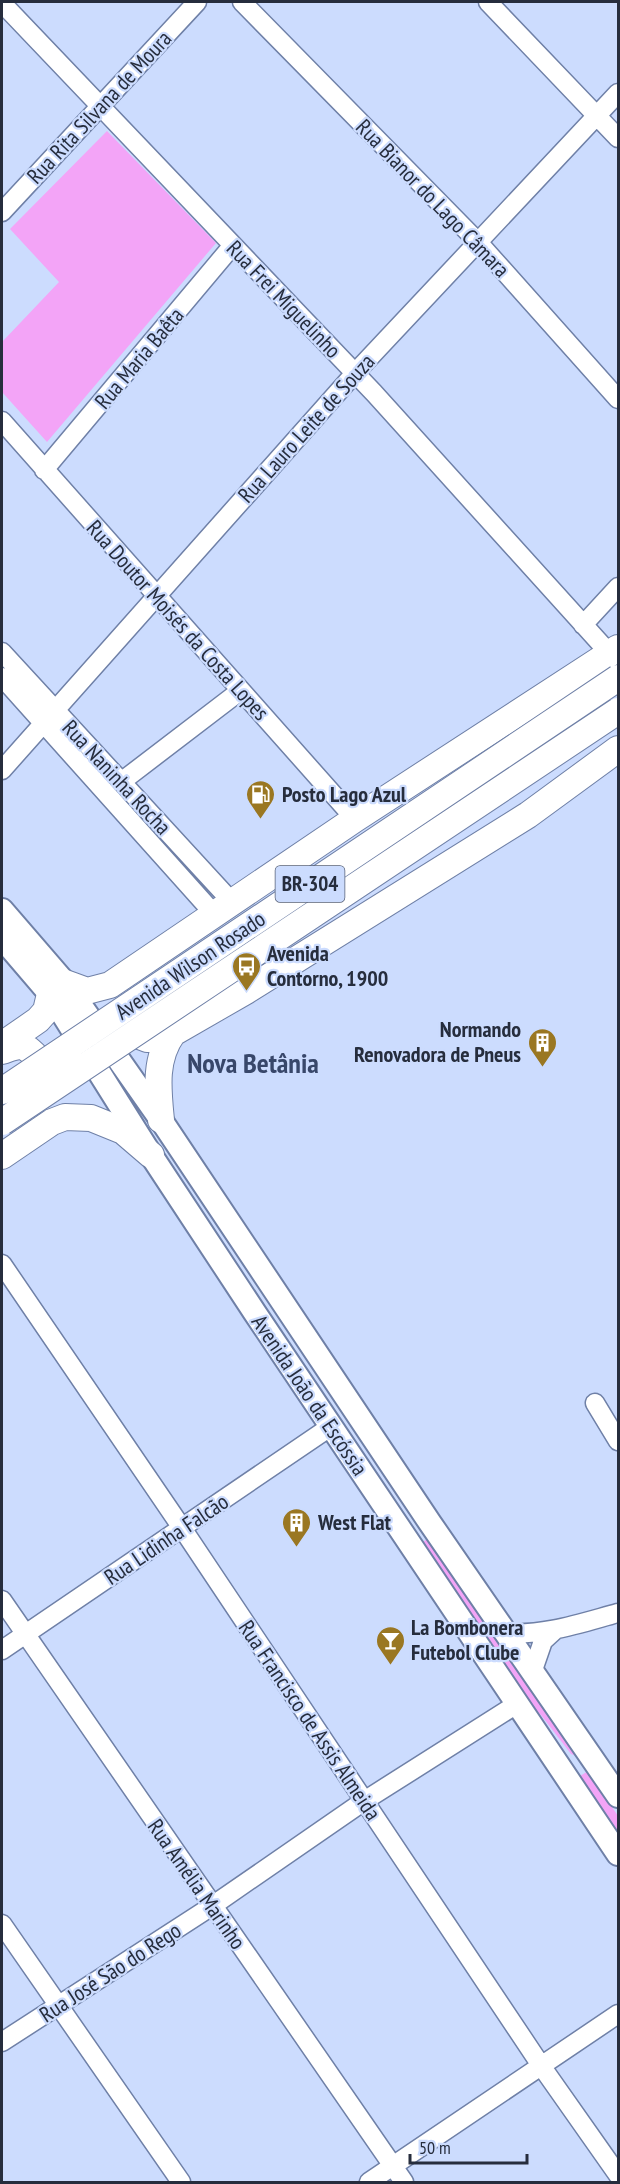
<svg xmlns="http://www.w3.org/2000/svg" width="620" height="2184" font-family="'PT Sans Narrow',sans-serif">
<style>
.green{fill:#f3a4f7}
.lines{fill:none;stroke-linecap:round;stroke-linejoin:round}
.minor-casing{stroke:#6f80a7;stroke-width:21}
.major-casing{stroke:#6f80a7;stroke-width:26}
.highway-casing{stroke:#6f80a7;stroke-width:28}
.minor{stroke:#fff;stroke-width:18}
.major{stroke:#fff;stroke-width:22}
.highway{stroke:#fff;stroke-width:26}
.highway-bridge-casing{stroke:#6f80a7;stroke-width:28;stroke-linecap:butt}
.highway-bridge{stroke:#fff;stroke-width:26}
.labels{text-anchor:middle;stroke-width:4.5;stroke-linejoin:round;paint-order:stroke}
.shield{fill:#ccdcfe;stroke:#586277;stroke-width:1.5}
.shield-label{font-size:21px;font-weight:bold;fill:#262d3d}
.street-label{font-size:22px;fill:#262d3d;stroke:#ccdcfe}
.poi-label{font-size:22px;font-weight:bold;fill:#262d3d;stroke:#ccdcfe;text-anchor:start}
.district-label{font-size:28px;font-weight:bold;fill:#38476a;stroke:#ccdcfe}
</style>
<rect width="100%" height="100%" fill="#ccdcfe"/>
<path class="green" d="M107,131L216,243L47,442L2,392V342L59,282L10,229Z
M428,1538L575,1752L574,1755L571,1754L541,1715L524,1701L421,1544Z
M588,1771L618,1816V1840L577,1778Z"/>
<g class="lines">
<defs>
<path id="minor" d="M242,2L478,242L618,399
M488,2L618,138
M2,3L374,393L610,654
M2,212L197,2
M2,421L355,819
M44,470L233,245
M583,625L618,587
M2,652L232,902
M2,677L215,915
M2,770L355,373L618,93
M121,782L240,691
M2,1264L182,1528L542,2067L618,2175
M595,1403L618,1441
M2,1600L404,2182
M505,1633C544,1636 581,1623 618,1613
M2,1650L330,1427
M533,1670L543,1641L555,1630
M2,1924L181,2182
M2,2042L212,1906L364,1801L517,1704
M369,2182L618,2014"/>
<path id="major" d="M2,910L65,983L161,1120L430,1523L618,1796
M2,938L50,994L151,1155L255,1313L618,1854"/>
<path id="highway" d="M65,983L87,991L110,985L355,819L618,648
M121,1024L129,1032L147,1039H158L173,1033L246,991L528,815L618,749
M2,1045L38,1020L46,1011L50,994
M2,1051C8,1049 14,1046 21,1046C32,1047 49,1073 54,1082
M161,1120C158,1090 154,1059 173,1033
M2,1156L52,1122L65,1117L91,1118L123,1131L151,1155"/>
</defs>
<use href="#minor" class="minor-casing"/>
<use href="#major" class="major-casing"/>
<use href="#highway" class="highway-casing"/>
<use href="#minor" class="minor"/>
<use href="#major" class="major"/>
<use href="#highway" class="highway"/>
<defs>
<path id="highway-bridge" d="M2,1091L618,678
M2,1122L618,711"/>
</defs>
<use href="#highway-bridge" class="highway-bridge-casing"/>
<use href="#highway-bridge" class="highway-bridge"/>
</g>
<defs>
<symbol id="fuel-pin" viewBox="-11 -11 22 30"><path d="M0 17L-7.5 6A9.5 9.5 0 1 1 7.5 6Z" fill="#9a7722" stroke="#ccdcfe"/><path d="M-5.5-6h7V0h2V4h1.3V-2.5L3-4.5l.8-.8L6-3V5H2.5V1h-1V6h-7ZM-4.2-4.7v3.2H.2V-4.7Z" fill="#fff"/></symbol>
<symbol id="bus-pin" viewBox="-11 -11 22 30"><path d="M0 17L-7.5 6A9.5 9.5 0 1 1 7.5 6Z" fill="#9a7722" stroke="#ccdcfe"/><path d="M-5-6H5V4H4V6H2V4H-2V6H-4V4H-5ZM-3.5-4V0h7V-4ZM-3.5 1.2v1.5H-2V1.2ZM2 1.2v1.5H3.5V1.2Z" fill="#fff"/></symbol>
<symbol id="building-pin" viewBox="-11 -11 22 30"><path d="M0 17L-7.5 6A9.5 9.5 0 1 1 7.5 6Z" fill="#9a7722" stroke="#ccdcfe"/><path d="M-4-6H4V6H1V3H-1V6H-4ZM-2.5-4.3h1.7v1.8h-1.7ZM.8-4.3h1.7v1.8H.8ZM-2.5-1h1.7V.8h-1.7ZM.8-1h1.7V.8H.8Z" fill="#fff"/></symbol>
<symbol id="bar-pin" viewBox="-11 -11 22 30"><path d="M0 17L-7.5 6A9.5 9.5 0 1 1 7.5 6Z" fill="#9a7722" stroke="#ccdcfe"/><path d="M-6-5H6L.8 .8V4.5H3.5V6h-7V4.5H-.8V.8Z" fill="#fff"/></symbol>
</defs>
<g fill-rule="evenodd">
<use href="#fuel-pin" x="244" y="778" width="33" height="45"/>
<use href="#bus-pin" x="230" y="950" width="33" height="45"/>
<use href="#building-pin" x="526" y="1026" width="33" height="45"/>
<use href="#building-pin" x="280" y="1506" width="33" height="45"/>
<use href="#bar-pin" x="374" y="1624" width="33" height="45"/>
</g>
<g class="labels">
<rect class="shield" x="275.5" y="866" width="69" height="36" rx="4.5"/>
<g class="shield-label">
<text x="310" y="891">BR-304</text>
</g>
<g class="street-label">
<text transform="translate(99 107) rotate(-47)" y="8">Rua Rita Silvana de Moura</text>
<text transform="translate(433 198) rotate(46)" y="8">Rua Bianor do Lago Câmara</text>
<text transform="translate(284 299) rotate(46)" y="8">Rua Frei Miguelinho</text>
<text transform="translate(139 358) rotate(-50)" y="8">Rua Maria Baêta</text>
<text transform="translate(306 428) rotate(-48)" y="8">Rua Lauro Leite de Souza</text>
<text transform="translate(178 620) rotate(48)" y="8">Rua Doutor Moisés da Costa Lopes</text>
<text transform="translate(117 777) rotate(47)" y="8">Rua Naninha Rocha</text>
<text transform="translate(190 965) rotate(-34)" y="8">Avenida Wilson Rosado</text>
<text transform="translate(310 1395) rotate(56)" y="8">Avenida João da Escóssia</text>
<text transform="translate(166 1539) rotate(-34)" y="8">Rua Lidinha Falcão</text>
<text transform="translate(310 1720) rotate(56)" y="8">Rua Francisco de Assis Almeida</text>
<text transform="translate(197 1884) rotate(55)" y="8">Rua Amélia Marinho</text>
<text transform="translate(110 1972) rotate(-33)" y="8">Rua José São do Rego</text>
</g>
<g class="poi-label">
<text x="282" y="802">Posto Lago Azul</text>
<text x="267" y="961">Avenida<tspan x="267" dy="25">Contorno, 1900</tspan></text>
<text x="521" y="1037" text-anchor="end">Normando<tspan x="521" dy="25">Renovadora de Pneus</tspan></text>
<text x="318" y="1530">West Flat</text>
<text x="411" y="1635">La Bombonera<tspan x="411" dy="25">Futebol Clube</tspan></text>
</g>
<g class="district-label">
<text x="253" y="1073">Nova Betânia</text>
</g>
</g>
<rect width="620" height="2184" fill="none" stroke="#262d3d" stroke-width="6"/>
<path d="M410 2154v9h117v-9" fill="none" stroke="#262d3d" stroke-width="3"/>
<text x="419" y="2154" font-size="18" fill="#262d3d" stroke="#ccdcfe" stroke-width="4.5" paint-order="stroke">50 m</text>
</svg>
